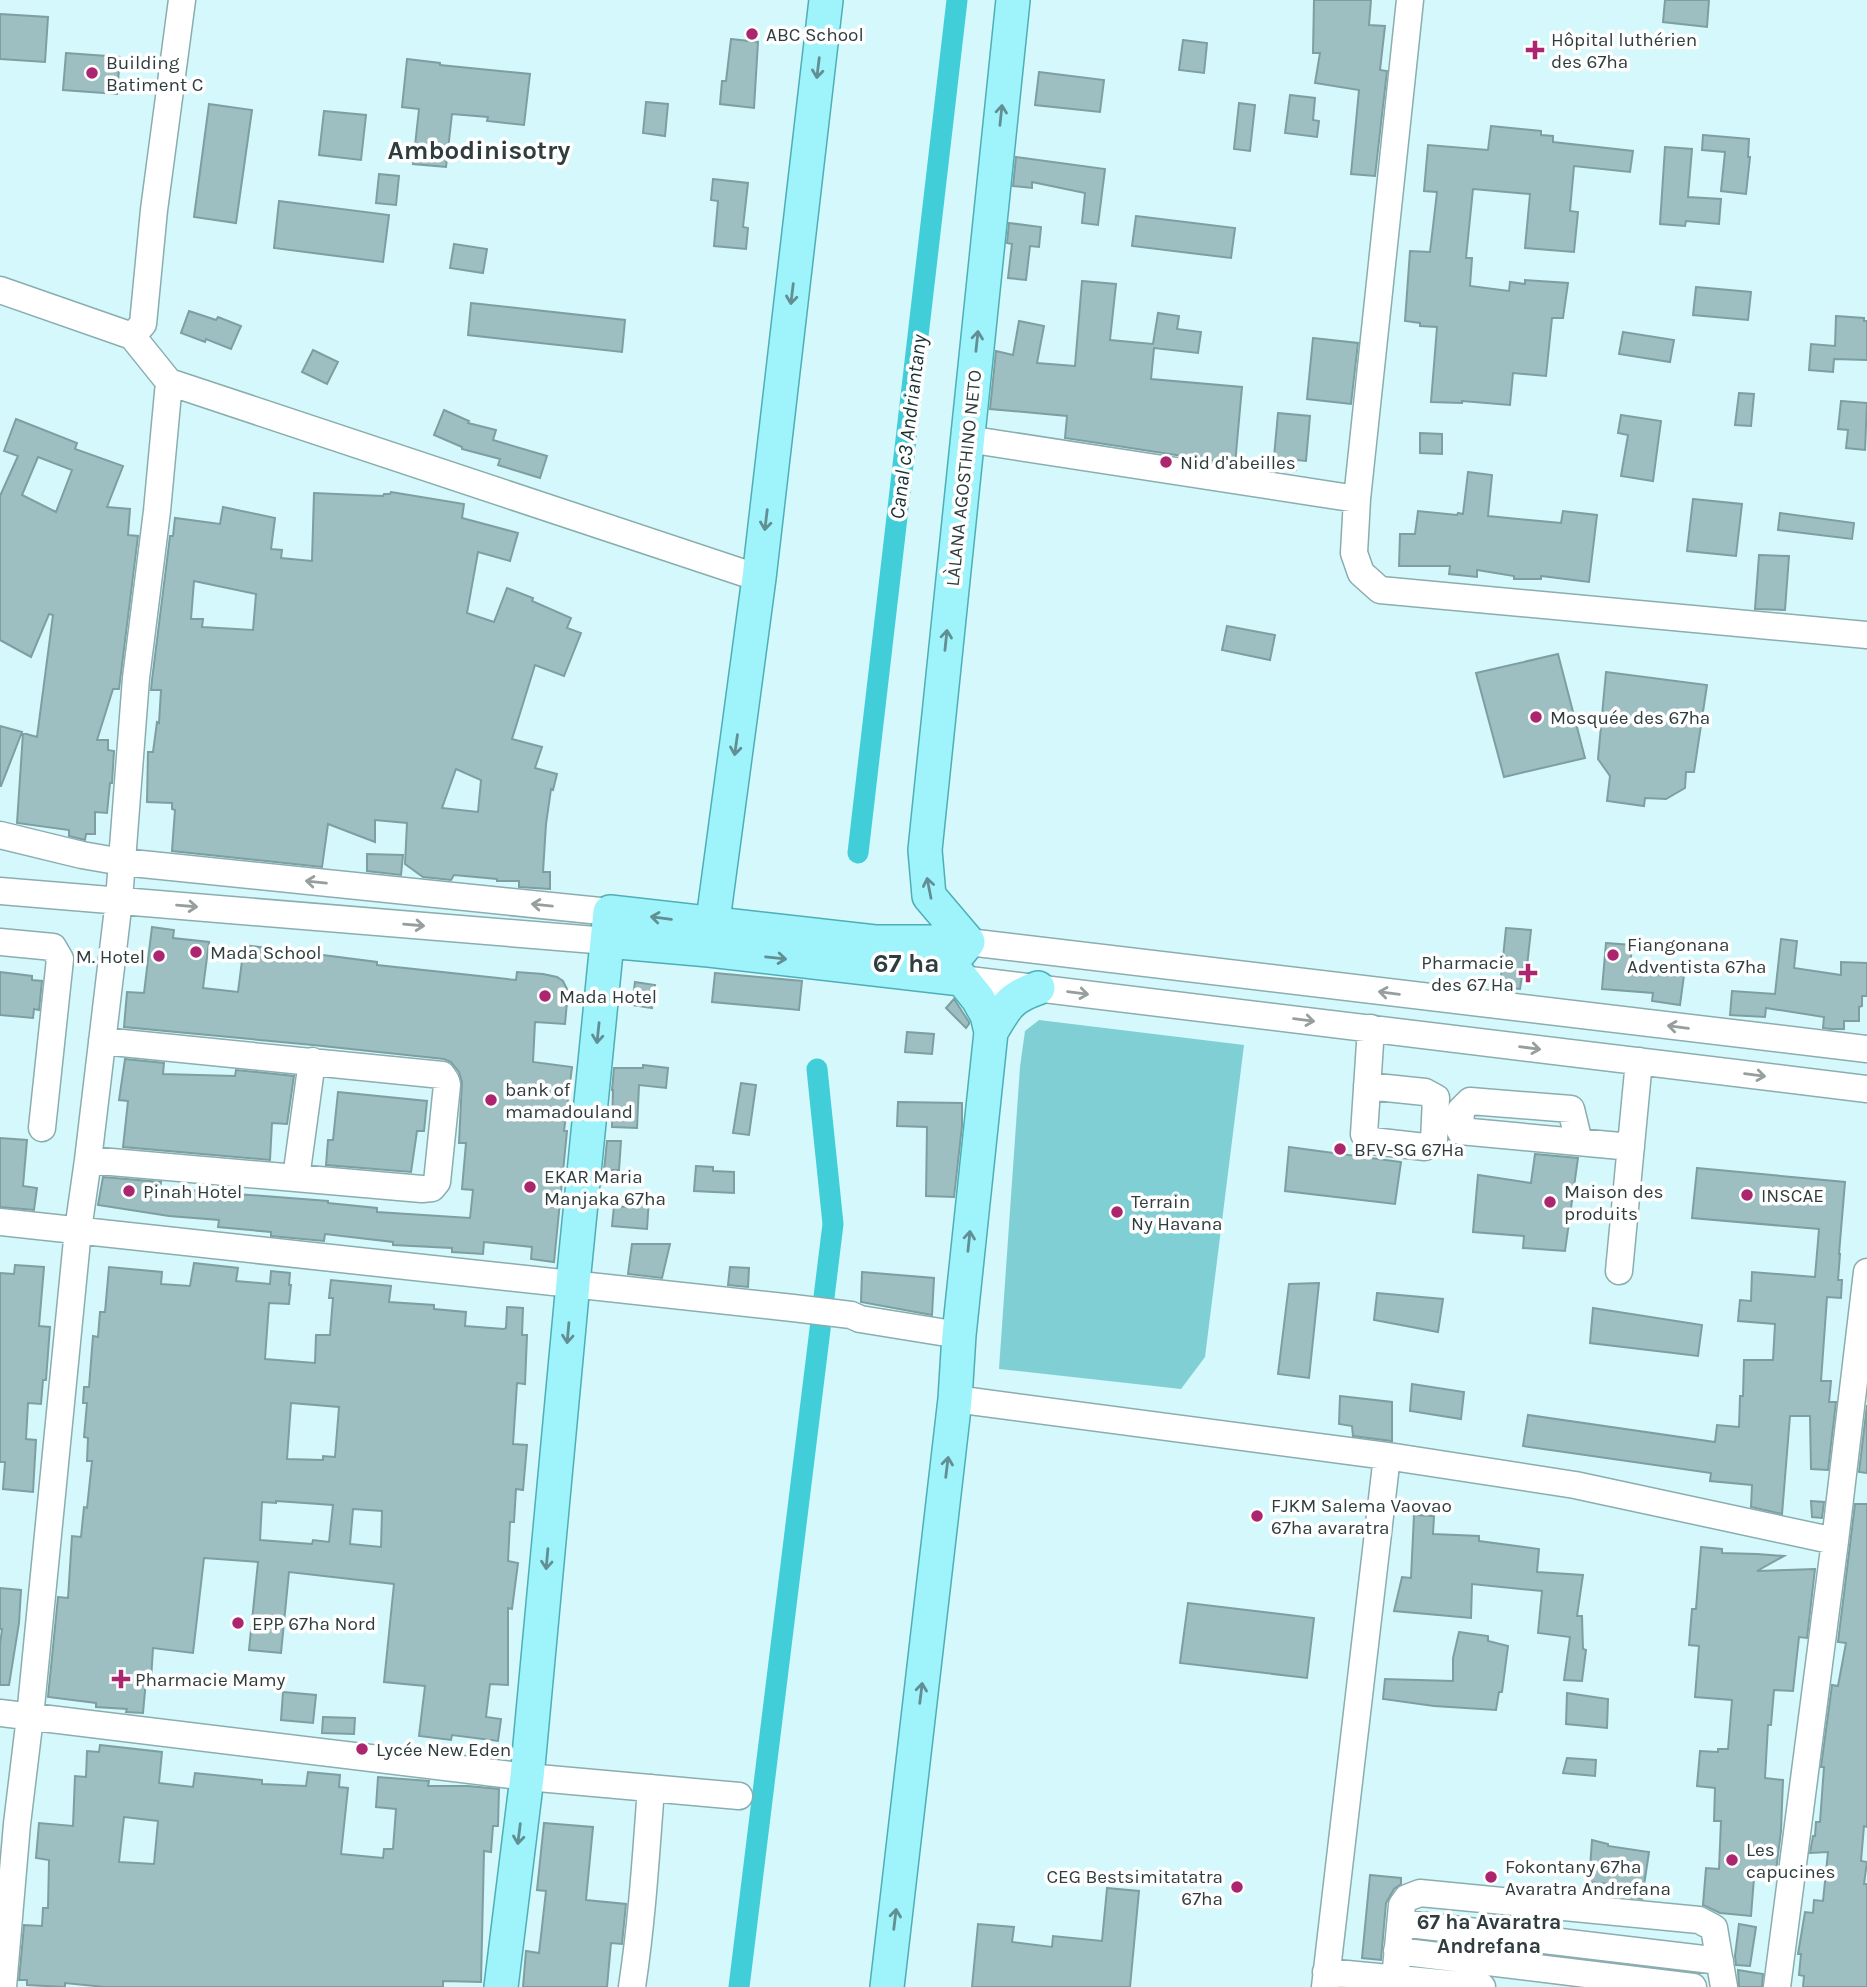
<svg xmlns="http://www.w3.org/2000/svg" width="1867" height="1987" font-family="Karla,sans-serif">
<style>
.green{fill:#80cfd5}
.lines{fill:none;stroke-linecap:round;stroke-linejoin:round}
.canal{stroke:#41ced9;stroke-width:21}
.building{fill:#9dbfc2;stroke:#7d9fa1;stroke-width:2;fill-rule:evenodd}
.minor-casing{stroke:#8badaf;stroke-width:29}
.major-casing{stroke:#4eaeb6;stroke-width:36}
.minor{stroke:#fff;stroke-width:26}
.major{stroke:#9ff3fa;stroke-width:33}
.oneway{stroke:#618f93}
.oneway2{stroke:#979e9e}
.poi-dot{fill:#ab266e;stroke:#fff;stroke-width:2.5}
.labels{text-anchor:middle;stroke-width:7;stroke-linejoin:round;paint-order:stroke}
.poi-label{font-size:19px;fill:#2f3d3e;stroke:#fff;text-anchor:start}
.street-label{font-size:19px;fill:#2f3d3e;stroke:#fff}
.water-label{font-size:21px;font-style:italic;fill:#1a3133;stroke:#fff}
.neighbourhood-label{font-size:21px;font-weight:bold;fill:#2f3d3e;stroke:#fff}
.district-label{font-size:26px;font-weight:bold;fill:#2f3d3e;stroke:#fff}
</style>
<rect width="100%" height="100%" fill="#d4f8fb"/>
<path class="green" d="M1039,1020L1244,1045L1205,1357L1181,1389L999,1369L1020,1067L1025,1031Z"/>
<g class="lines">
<path class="canal" d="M858,853L957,0
M739,1987L833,1224L817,1069"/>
</g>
<path class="building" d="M1314,0H1371L1369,25L1385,26L1380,70L1387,71L1375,176L1351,174L1359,90L1315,83L1320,53H1313Z
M1665,0H1709L1707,27L1663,22Z
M0,14L48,17L45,62L0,59Z
M731,39L758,42L754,108L720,104L722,81H726Z
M1183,40L1207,43L1204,73L1179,70Z
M66,53L120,57L117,94L63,90Z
M407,59L440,63V65L530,74L524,125L487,121L488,117L452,114L446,167L413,164L419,109L402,107Z
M1039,72L1104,80L1100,112L1035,105Z
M1290,95L1315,98L1313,120L1319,121L1317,137L1285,133Z
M646,102L668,104L665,136L643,133Z
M1239,103L1255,105L1250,151L1234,149Z
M209,104L252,110L236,223L194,217Z
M324,111L366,115L361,160L319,155Z
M1491,126L1541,131V135L1553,136V142L1633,151L1630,172L1574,166L1570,211L1578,212L1574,252L1525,248L1530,194L1473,189L1466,258H1472L1470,286L1509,291L1510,282L1525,284V280L1568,283L1563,318H1552L1546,376L1513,373L1510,405L1462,401V403L1431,402L1437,327L1420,326V323L1405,321L1410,251L1430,252L1437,192L1424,191L1428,145L1488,150Z
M1703,135L1749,139L1748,157H1750L1746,194L1721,191L1725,152L1702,150Z
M1665,147L1692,149L1688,197L1721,199L1719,224L1686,221L1685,226L1660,224Z
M1016,157L1105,169L1098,225L1082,223L1085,193L1032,182V188L1013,186Z
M379,174L399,176L396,205L376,203Z
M713,179L748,183L743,227L748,228L746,249L714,246L718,201L711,200Z
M279,201L389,215L383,262L274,248Z
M1136,216L1235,228L1231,258L1132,246Z
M1009,223L1041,227L1039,247L1030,246L1026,280L1008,278L1012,244L1007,243Z
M454,244L487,249L483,273L450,268Z
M1082,281L1116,284L1110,340L1153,344L1158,313L1179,316L1177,329L1201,332L1198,353L1154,348L1151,379L1242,387L1235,464L1065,438L1067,416L990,409L996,351L1013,355L1019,321L1044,326L1037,363L1075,366Z
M1696,287L1751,292L1748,320L1693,315Z
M471,303L625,320L622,352L468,335Z
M189,311L216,320L218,317L241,326L231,349L206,339L205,342L181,333Z
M1836,316L1864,318V321H1867V360L1834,359L1833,372L1809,370L1811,344L1835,346Z
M1623,332L1674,340L1670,362L1619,354Z
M1313,338L1358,343L1351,404L1307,399Z
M313,350L338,362L327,384L302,372Z
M1739,393L1754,394L1751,426L1735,425Z
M1841,401L1867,403L1865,450L1846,448L1848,430L1838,429Z
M444,410L469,421L468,423L496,430L493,440L547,456L540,478L498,465L500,459L462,449V447L434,435Z
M1278,413L1310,416L1306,461L1297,460L1296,470L1273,468Z
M1621,415L1661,421L1653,481L1621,476L1628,435L1618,433Z
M16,419L77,443L75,449L123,466L107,507L130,509L128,535L138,536L119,689H113L97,740H108V750L114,751L112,783H110L107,813L95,812V834H86L85,840L69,836V830L17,823L23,733L37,737L53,615L49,614L31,657L0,640V496L18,456L4,451ZM38,457L72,470L56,512L22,495Z
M1420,433L1442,434V454L1420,453Z
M1468,472L1492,475L1488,516L1561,523L1563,511L1597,515L1589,582L1541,576V579H1514V576L1477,570V577L1449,574L1450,566H1399L1400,534H1415L1418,511L1457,515L1458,513L1463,514Z
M391,492L464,504L462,518L518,533L510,561L478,552L467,613L494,622L507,588L533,598L532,601L571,618L567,628L581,633L564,676L535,665L512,739L542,747L535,768L557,774L553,790L551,789L546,824L543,872H550V889L519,887V881H497V879L454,875L451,880L423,877L405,864L407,823L375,820V842L328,824L322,867L172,851L175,810L172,809V803L147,802L148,752H153L157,722L159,723L161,690H151L152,680L170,536H173L175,518L220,524L223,507L275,518L271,549L282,550L281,558L312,561L314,493L383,496L384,494H390ZM194,581L256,594L253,630L202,627L203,619H191ZM456,769L481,780L478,812L442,808Z
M1693,499L1742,504L1736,556L1687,551Z
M1780,513L1854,523L1852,539L1778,530Z
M1759,555L1789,556L1785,610L1755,609Z
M1227,626L1275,635L1270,660L1222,650Z
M1558,654L1585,758L1504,777L1476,673Z
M1606,672L1707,685L1694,772H1686L1685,788L1666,799L1645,798L1644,806L1607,801L1610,776L1598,759Z
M0,726L22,732L1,786H0Z
M367,854L403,855L401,875L367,871Z
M152,927L174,930L173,938L209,942L203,988L238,992L244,945L377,962V965L516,980L517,972L543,974L557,977L563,981L568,991L565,1024L535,1022L533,1062L572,1067L564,1131H567L554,1262L531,1259L532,1247L484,1242L483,1254L452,1252V1248L393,1245V1242L325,1234L324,1241L281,1237L271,1236V1232L218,1227L219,1220L169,1216L98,1205L103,1177L161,1182L160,1187L210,1192L328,1201V1203L377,1208V1212L470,1218L473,1190L462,1189L466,1143H459L462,1082L459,1072L451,1062L444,1059L313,1045L124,1027L127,992L144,993Z
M1506,928L1531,930L1527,966L1523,968L1520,989L1500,987Z
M1781,939L1797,941L1794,968L1841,975V962L1867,963V996H1862V1006L1859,1007V1021H1844V1029H1831L1823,1028L1824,1017L1766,1008L1765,1017L1730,1015L1732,991L1775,994Z
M1606,943L1632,945L1630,969L1684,975L1680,1005L1652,1001L1653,993L1602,989Z
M0,972L32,976V980L42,981L39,1010L34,1009L33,1018L0,1015Z
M715,973L802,981L799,1010L712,1002Z
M635,982L655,985L652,1008L632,1005Z
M954,999L969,1022V1024L966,1028L946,1008Z
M907,1032L934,1034L932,1054L905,1052Z
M125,1059L164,1063L163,1074L235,1076L236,1070L294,1076L287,1124L272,1123L270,1160L123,1147L128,1101L119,1100Z
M643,1065L668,1068L666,1088L639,1085L637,1128L612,1127L613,1090H612L614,1068H643Z
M741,1083L756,1085L749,1135L733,1133Z
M338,1092L427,1101L424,1131H417L411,1172L326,1165L328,1140H333Z
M898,1102L962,1103V1126L954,1197L926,1196L927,1127L897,1126Z
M0,1138L27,1140L23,1186L37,1188L34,1210L0,1207Z
M607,1141H621L619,1170H604Z
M1289,1147L1401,1162L1395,1204L1285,1191Z
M1535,1154L1578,1158L1565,1251L1523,1248L1524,1236L1473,1232L1478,1175L1531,1183Z
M696,1166L713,1167V1171L734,1172V1193L694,1191Z
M1697,1168L1845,1182L1839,1254H1840L1838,1280H1842L1841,1298L1827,1297L1821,1381H1831L1829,1402H1836L1828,1470L1811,1469L1810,1416H1790L1782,1514L1751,1507L1752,1485L1710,1481L1711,1473L1523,1446L1528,1415L1715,1442L1717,1425L1739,1427L1740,1396H1743L1744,1360H1773L1775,1324L1738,1321L1740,1300L1751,1301L1752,1272L1815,1277L1819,1229L1692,1218Z
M627,1197L649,1198L647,1229L612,1226L614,1206L626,1207Z
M632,1244H670L662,1278L628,1274Z
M194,1263L238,1268L236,1281L270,1284L271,1271L290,1273L289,1285H291L289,1304L269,1303L265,1359L315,1363L316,1335H330L333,1298H329L331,1280L391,1286L389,1302L434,1305V1309L466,1312L465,1326L504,1329L506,1328L507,1307L523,1308L522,1335H527L525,1384L517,1383L513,1444L527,1445L523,1490L516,1489L514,1522H510L508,1561L518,1563L512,1609L508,1608V1685L490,1684L486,1717L501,1719L498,1741L452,1735L451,1740L419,1736L425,1686L384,1682L394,1584L289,1572L281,1653L249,1650L258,1562L204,1558L193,1653L153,1648L151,1680H146L143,1713L126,1712L127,1709L96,1707V1703L48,1697L58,1597L68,1598L72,1536L81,1537L84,1507L87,1508L92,1461H87L88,1438L84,1437L87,1403H83L84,1387H89L93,1336L98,1337L100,1312H105L109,1267L162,1272L161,1284L190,1286ZM291,1403L339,1407L335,1457L323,1456V1460L287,1459ZM276,1501L333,1505L329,1542L313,1540L312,1544L260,1540L262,1502L276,1503ZM353,1509L382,1511L381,1547L350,1544Z
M15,1265L44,1267L39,1326L50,1327L46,1380H43L41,1404L28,1403L26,1439L36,1440L33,1492L3,1489L5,1462H0V1273L14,1274Z
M730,1267L749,1268L748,1287L728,1285Z
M862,1272L934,1278L932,1315L861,1302Z
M1319,1283L1309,1378L1278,1374L1289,1284Z
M1377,1293L1443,1299L1438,1332L1374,1320Z
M1593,1308L1702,1325L1698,1356L1590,1343Z
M1412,1384L1464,1392L1461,1419L1410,1411Z
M1340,1396L1392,1402V1441L1353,1436L1352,1426L1339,1424Z
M1867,1405V1473L1859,1472Z
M1811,1501L1824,1502L1822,1518L1812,1517Z
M1855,1504H1867V1827L1864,1826L1861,1861L1867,1862L1864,1884H1867V1987H1803L1804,1976L1799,1975L1801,1954H1798L1805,1912L1813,1913L1814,1900L1823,1901L1828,1852L1810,1853L1813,1836H1815L1816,1822H1820L1824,1767H1821L1832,1685L1838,1686L1846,1643L1838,1642Z
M1414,1515L1434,1516L1433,1534L1479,1536V1541L1539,1549L1537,1572L1583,1575L1577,1616H1582L1583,1649L1586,1650L1582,1681L1564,1680L1570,1637L1538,1633L1542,1591L1472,1584L1471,1618L1394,1611L1402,1577L1411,1578Z
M1701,1547L1722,1549V1553L1757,1554L1784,1556L1757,1571L1815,1569L1807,1638L1799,1637L1793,1691L1774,1690L1771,1725H1768L1765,1778L1783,1780L1781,1831L1775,1879L1754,1878L1751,1916L1720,1913L1703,1905L1706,1868L1719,1869L1721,1821H1714L1715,1788L1697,1786L1700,1751L1718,1752V1749H1728L1732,1700L1695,1697L1699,1646L1689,1645L1692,1609H1696Z
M0,1588L21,1590L19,1623L9,1685H0V1645L2,1629H0Z
M1188,1603L1314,1618L1307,1678L1180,1663Z
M1459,1632L1488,1636V1641L1508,1646L1502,1692H1499L1496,1710L1434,1706L1383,1699L1385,1679L1453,1681V1658Z
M283,1692L316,1695L313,1723L281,1720Z
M1567,1693L1608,1699L1607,1728L1566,1724Z
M323,1717L355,1718L354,1734L322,1733Z
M100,1745L162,1752L159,1783L193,1787L195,1773L262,1780V1784L306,1786L308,1772L340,1775L339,1787L348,1788L341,1854L383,1858L384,1849H393L396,1809L376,1807L378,1777L429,1781L428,1786H468L499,1789L498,1826H493L491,1852L484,1851L481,1982L443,1981V1987H105L65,1983V1987L27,1985V1980H19L24,1925L42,1926L43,1908H48L49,1860L36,1858L39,1823L73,1826L75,1776L86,1777L87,1751L99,1752ZM124,1817L158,1821L154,1864L119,1862Z
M1567,1758L1596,1760L1595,1776L1563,1773Z
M544,1823L593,1827L586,1900L626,1904L622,1944L611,1943L607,1987H523L526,1951L539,1953L546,1891L537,1890Z
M1592,1840L1608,1844V1846L1649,1852L1642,1899L1626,1897L1628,1886L1589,1882Z
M1370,1875L1401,1878V1884L1394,1889L1386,1903L1381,1960L1362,1958Z
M1107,1888L1139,1891L1130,1987H972L978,1924L1014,1927L1012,1942L1052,1947L1053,1936L1102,1941Z
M1739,1924L1756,1927L1750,1966L1736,1965L1735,1956Z
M1738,1970L1763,1974L1762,1987H1739Z"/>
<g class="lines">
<defs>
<path id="minor" d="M1410,0L1357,499L1354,553L1361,573L1380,590L1867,635
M0,290L132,336L169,382L759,578
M132,336L143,324L154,210L182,0
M967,439L1357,499
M0,835L82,855L122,862L610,912
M0,891L607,941
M0,942L53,947L60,959L42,1128
M968,942L1867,1049
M961,979L1867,1089
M1367,1086L1425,1092L1436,1098L1434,1141L1425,1147L1372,1141L1364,1134L1371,1028
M1579,1142L1571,1109L1470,1101L1461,1110L1460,1131L1631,1147
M88,1160L422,1189L432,1188L437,1182L447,1085L446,1081L442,1075L102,1041
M296,1178L312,1061
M0,1222L793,1308L851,1315L860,1319L959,1335
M1619,1271L1639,1061
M955,1399L1387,1456L1575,1485L1835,1541
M0,1713L527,1777L739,1796
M1401,1923L1720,1961
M1397,1951L1693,1987
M1326,1972L1482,1987
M1395,1979L1402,1905L1407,1898L1420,1893L1699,1920L1714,1928L1724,1987
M3,1987L17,1824L30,1717L78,1230L88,1160L119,900L136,678L157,511L169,382
M632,1987C642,1921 646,1855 651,1788
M1325,1987L1387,1456
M1777,1987L1835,1541L1867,1272"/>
<path id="major" d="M607,941L709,950L961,979
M968,942L929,896L925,850L1013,0
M709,950L759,578L826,0
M991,1032C1006,1007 1009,998 1038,988
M501,1987L527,1777L573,1283L610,912L875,942H968
M887,1987L955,1399L959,1335L991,1032L987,1015L978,999L950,964L968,942"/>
</defs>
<use href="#minor" class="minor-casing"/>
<use href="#major" class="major-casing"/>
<use href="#minor" class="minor"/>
<use href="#major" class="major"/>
</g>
<defs><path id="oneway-shaft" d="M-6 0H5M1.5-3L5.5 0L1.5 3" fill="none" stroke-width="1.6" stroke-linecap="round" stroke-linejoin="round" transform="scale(1.75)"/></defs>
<g class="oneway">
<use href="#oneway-shaft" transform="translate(818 68) rotate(97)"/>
<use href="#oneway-shaft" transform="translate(1001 115) rotate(-84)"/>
<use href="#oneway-shaft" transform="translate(792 294) rotate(97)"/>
<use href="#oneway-shaft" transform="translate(977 341) rotate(-84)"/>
<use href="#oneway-shaft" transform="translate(766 520) rotate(97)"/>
<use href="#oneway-shaft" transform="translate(946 640) rotate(-84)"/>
<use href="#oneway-shaft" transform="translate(736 745) rotate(98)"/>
<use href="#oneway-shaft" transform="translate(929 888) rotate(-101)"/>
<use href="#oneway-shaft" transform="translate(661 918) rotate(-173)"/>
<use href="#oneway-shaft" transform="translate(776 958) rotate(6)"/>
<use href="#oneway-shaft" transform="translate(598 1033) rotate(96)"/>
<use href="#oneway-shaft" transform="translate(969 1241) rotate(-84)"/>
<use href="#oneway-shaft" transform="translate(568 1333) rotate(95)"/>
<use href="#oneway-shaft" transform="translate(947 1467) rotate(-83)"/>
<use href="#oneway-shaft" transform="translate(547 1559) rotate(95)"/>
<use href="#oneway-shaft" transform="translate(921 1693) rotate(-83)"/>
<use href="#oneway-shaft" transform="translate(519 1834) rotate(97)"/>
<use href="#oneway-shaft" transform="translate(895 1919) rotate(-83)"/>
</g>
<g class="oneway2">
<use href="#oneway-shaft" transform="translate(316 882) rotate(-174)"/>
<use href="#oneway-shaft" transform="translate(542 905) rotate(-174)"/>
<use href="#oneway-shaft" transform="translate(187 906) rotate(5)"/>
<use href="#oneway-shaft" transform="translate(414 925) rotate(5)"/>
<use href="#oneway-shaft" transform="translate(1078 993) rotate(7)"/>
<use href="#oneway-shaft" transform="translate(1389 993) rotate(-173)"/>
<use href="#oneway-shaft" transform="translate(1304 1020) rotate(7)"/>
<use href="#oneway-shaft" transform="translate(1678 1027) rotate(-173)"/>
<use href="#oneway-shaft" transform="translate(1530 1048) rotate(7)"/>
<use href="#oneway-shaft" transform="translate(1755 1075) rotate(7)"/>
</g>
<g class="poi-dot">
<circle cx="752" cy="34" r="7"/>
<path d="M1531.5 39.5h7v7h7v7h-7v7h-7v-7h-7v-7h7z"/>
<circle cx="92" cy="73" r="7"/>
<circle cx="1166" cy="462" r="7"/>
<circle cx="1536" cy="717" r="7"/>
<circle cx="196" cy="952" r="7"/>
<circle cx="1613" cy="955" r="7"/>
<circle cx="159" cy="956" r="7"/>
<path d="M1524.5 962.5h7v7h7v7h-7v7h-7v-7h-7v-7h7z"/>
<circle cx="545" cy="996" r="7"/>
<circle cx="491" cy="1100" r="7"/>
<circle cx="1340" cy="1149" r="7"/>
<circle cx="530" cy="1187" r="7"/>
<circle cx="129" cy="1191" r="7"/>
<circle cx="1747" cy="1195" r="7"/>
<circle cx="1550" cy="1202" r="7"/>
<circle cx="1117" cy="1212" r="7"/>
<circle cx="1257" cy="1516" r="7"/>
<circle cx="238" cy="1623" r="7"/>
<path d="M117.5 1668.5h7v7h7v7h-7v7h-7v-7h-7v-7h7z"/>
<circle cx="362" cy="1749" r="7"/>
<circle cx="1732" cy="1860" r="7"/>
<circle cx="1491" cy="1877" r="7"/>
<circle cx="1237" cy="1887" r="7"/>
</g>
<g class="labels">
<g class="poi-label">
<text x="766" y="41">ABC School</text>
<text x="1551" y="46">Hôpital luthérien<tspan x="1551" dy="22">des 67ha</tspan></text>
<text x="106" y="69">Building<tspan x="106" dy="22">Batiment C</tspan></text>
<text x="1180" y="469">Nid d'abeilles</text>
<text x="1550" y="724">Mosquée des 67ha</text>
<text x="1627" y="951">Fiangonana<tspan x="1627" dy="22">Adventista 67ha</tspan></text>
<text x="210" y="959">Mada School</text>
<text x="145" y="963" text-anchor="end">M. Hotel</text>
<text x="1514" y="969" text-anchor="end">Pharmacie<tspan x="1514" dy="22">des 67 Ha</tspan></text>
<text x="559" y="1003">Mada Hotel</text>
<text x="505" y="1096">bank of<tspan x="505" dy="22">mamadouland</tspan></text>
<text x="1354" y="1156">BFV-SG 67Ha</text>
<text x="544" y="1183">EKAR Maria<tspan x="544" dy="22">Manjaka 67ha</tspan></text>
<text x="143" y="1198">Pinah Hotel</text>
<text x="1564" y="1198">Maison des<tspan x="1564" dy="22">produits</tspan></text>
<text x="1761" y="1202">INSCAE</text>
<text x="1131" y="1208">Terrain<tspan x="1131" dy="22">Ny Havana</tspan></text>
<text x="1271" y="1512">FJKM Salema Vaovao<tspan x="1271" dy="22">67ha avaratra</tspan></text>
<text x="252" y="1630">EPP 67ha Nord</text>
<text x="135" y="1686">Pharmacie Mamy</text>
<text x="376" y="1756">Lycée New Eden</text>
<text x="1746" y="1856">Les<tspan x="1746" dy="22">capucines</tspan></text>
<text x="1505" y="1873">Fokontany 67ha<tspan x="1505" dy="22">Avaratra Andrefana</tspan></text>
<text x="1223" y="1883" text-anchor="end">CEG Bestsimitatatra<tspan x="1223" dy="22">67ha</tspan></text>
</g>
<g class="street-label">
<text transform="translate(963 478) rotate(-84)" y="7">LÀLANA AGOSTHINO NETO</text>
</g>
<g class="water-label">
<text transform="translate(908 427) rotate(-83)" y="7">Canal c3 Andriantany</text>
</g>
<g class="neighbourhood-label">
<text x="1489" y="1929">67 ha Avaratra<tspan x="1489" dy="24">Andrefana</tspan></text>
</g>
<g class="district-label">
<text x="479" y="159">Ambodinisotry</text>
<text x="906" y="972">67 ha</text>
</g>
</g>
</svg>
